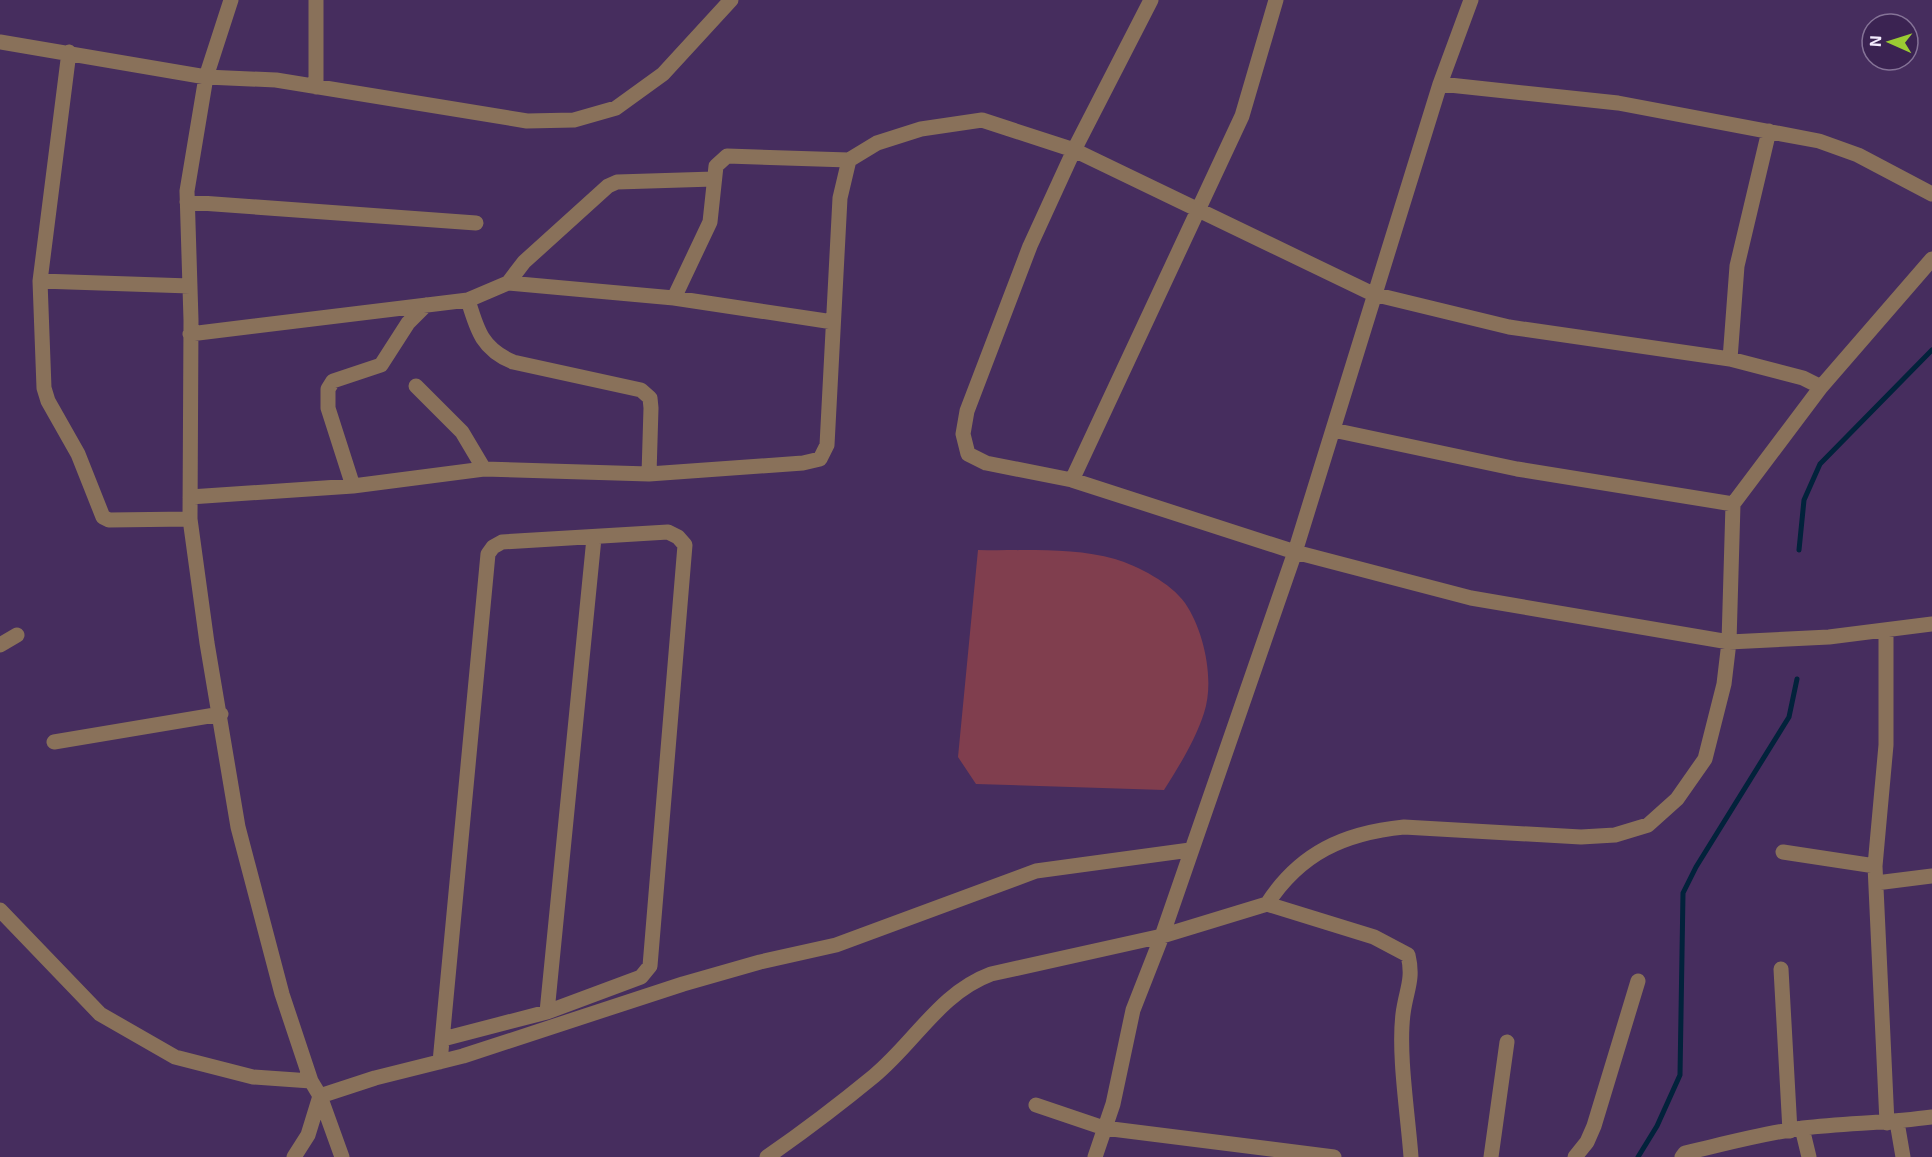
<svg xmlns="http://www.w3.org/2000/svg" width="1932" height="1157" font-family="'Exo 2',sans-serif">
<style>
.green{fill:#803e4e}
.lines{fill:none;stroke-linecap:round;stroke-linejoin:round}
.stream{stroke:#02223b;stroke-width:5}
.minor{stroke:#89715a;stroke-width:15}
</style>
<rect width="100%" height="100%" fill="#462d5e"/>
<path class="green" d="M978,550C1023,551 1072,547 1115,559C1138,566 1171,583 1185,603C1204,631 1215,680 1204,713C1195,741 1179,766 1164,790L976,784L958,757Z"/>
<g class="lines">
<path class="stream" d="M1799,550L1804,500L1820,464L1932,350
M1638,1157L1657,1126L1680,1075L1683,893L1696,867L1789,717L1797,679"/>
<path class="minor" d="M231,0L206,77L187,191L191,320L190,519L207,643L238,827L282,994L311,1081L320,1096L342,1157
M1151,0L1074,150L1030,246L967,411L963,434L968,454L986,463L1072,480L1295,552L1471,598L1729,642L1829,637L1932,624
M0,42L206,77L276,80L527,121L574,120L616,108L663,74L731,0
M69,52L40,281L44,388L48,401L78,454L103,517L109,520L190,519
M1440,84L1618,103L1819,141L1858,155L1932,194
M316,87V0
M187,202L476,223
M40,281L190,286
M508,283L674,298L833,322
M674,298L710,222L716,166L727,156L849,160L877,143L921,129L982,120L1074,150L1373,294L1509,327L1730,359L1803,378L1821,387L1932,259
M468,300C477,330 482,349 513,362L641,390L650,398L651,408L649,474
M190,334L468,300L508,283L524,262L608,186L617,182L714,179
M1730,359L1737,266L1769,131
M416,386L462,432L484,469
M1333,430L1517,469L1733,504L1821,387
M1072,480L1242,116L1276,0
M353,486L328,408V389L333,381L381,365L408,323L426,305
M190,497L353,486L484,469L649,474L803,463L820,459L827,445L840,198L849,160
M1886,630V745L1875,866L1887,1123
M0,645L17,635
M54,742L221,714
M1783,852L1875,866
M1876,883L1932,876
M1267,904L1374,937L1408,955C1414,980 1406,990 1403,1014C1398,1054 1408,1115 1411,1157
M0,910L100,1014L175,1057L253,1077L311,1081
M1781,969L1790,1131
M547,1012L594,538
M440,1062L488,554L493,547L502,542L668,532L678,537L685,545L650,966L641,977L547,1012L443,1039
M1036,1105L1104,1128L1334,1157
M1897,1122L1903,1157
M1802,1128L1809,1157
M294,1157L308,1135L320,1096L375,1078L463,1056L683,984L760,962L836,945L1036,871L1190,850
M767,1157C803,1132 840,1104 874,1076C915,1042 940,993 991,974L1162,936L1267,904C1300,853 1344,833 1404,827L1581,837L1615,835L1648,825L1677,799L1705,759L1724,684L1729,642L1733,504
M1095,1157L1113,1104L1133,1010L1162,936L1295,552L1440,84L1471,0
M1491,1157L1507,1042
M1575,1157L1587,1142L1594,1126L1638,981
M1682,1157L1685,1153C1724,1144 1764,1133 1803,1128C1846,1123 1889,1123 1932,1117"/>
</g>
<g transform="translate(1890 42) rotate(273)"><circle r="28" fill="#3b2352" stroke="#857397" stroke-width="1.5"/>
<path d="M0-4.5L10 22L0 15L-10 22Z" fill="#9bcb33"/>
<text y="-9" font-size="16" font-weight="bold" text-anchor="middle" fill="#f4ecfe">N</text>
</g>
</svg>
